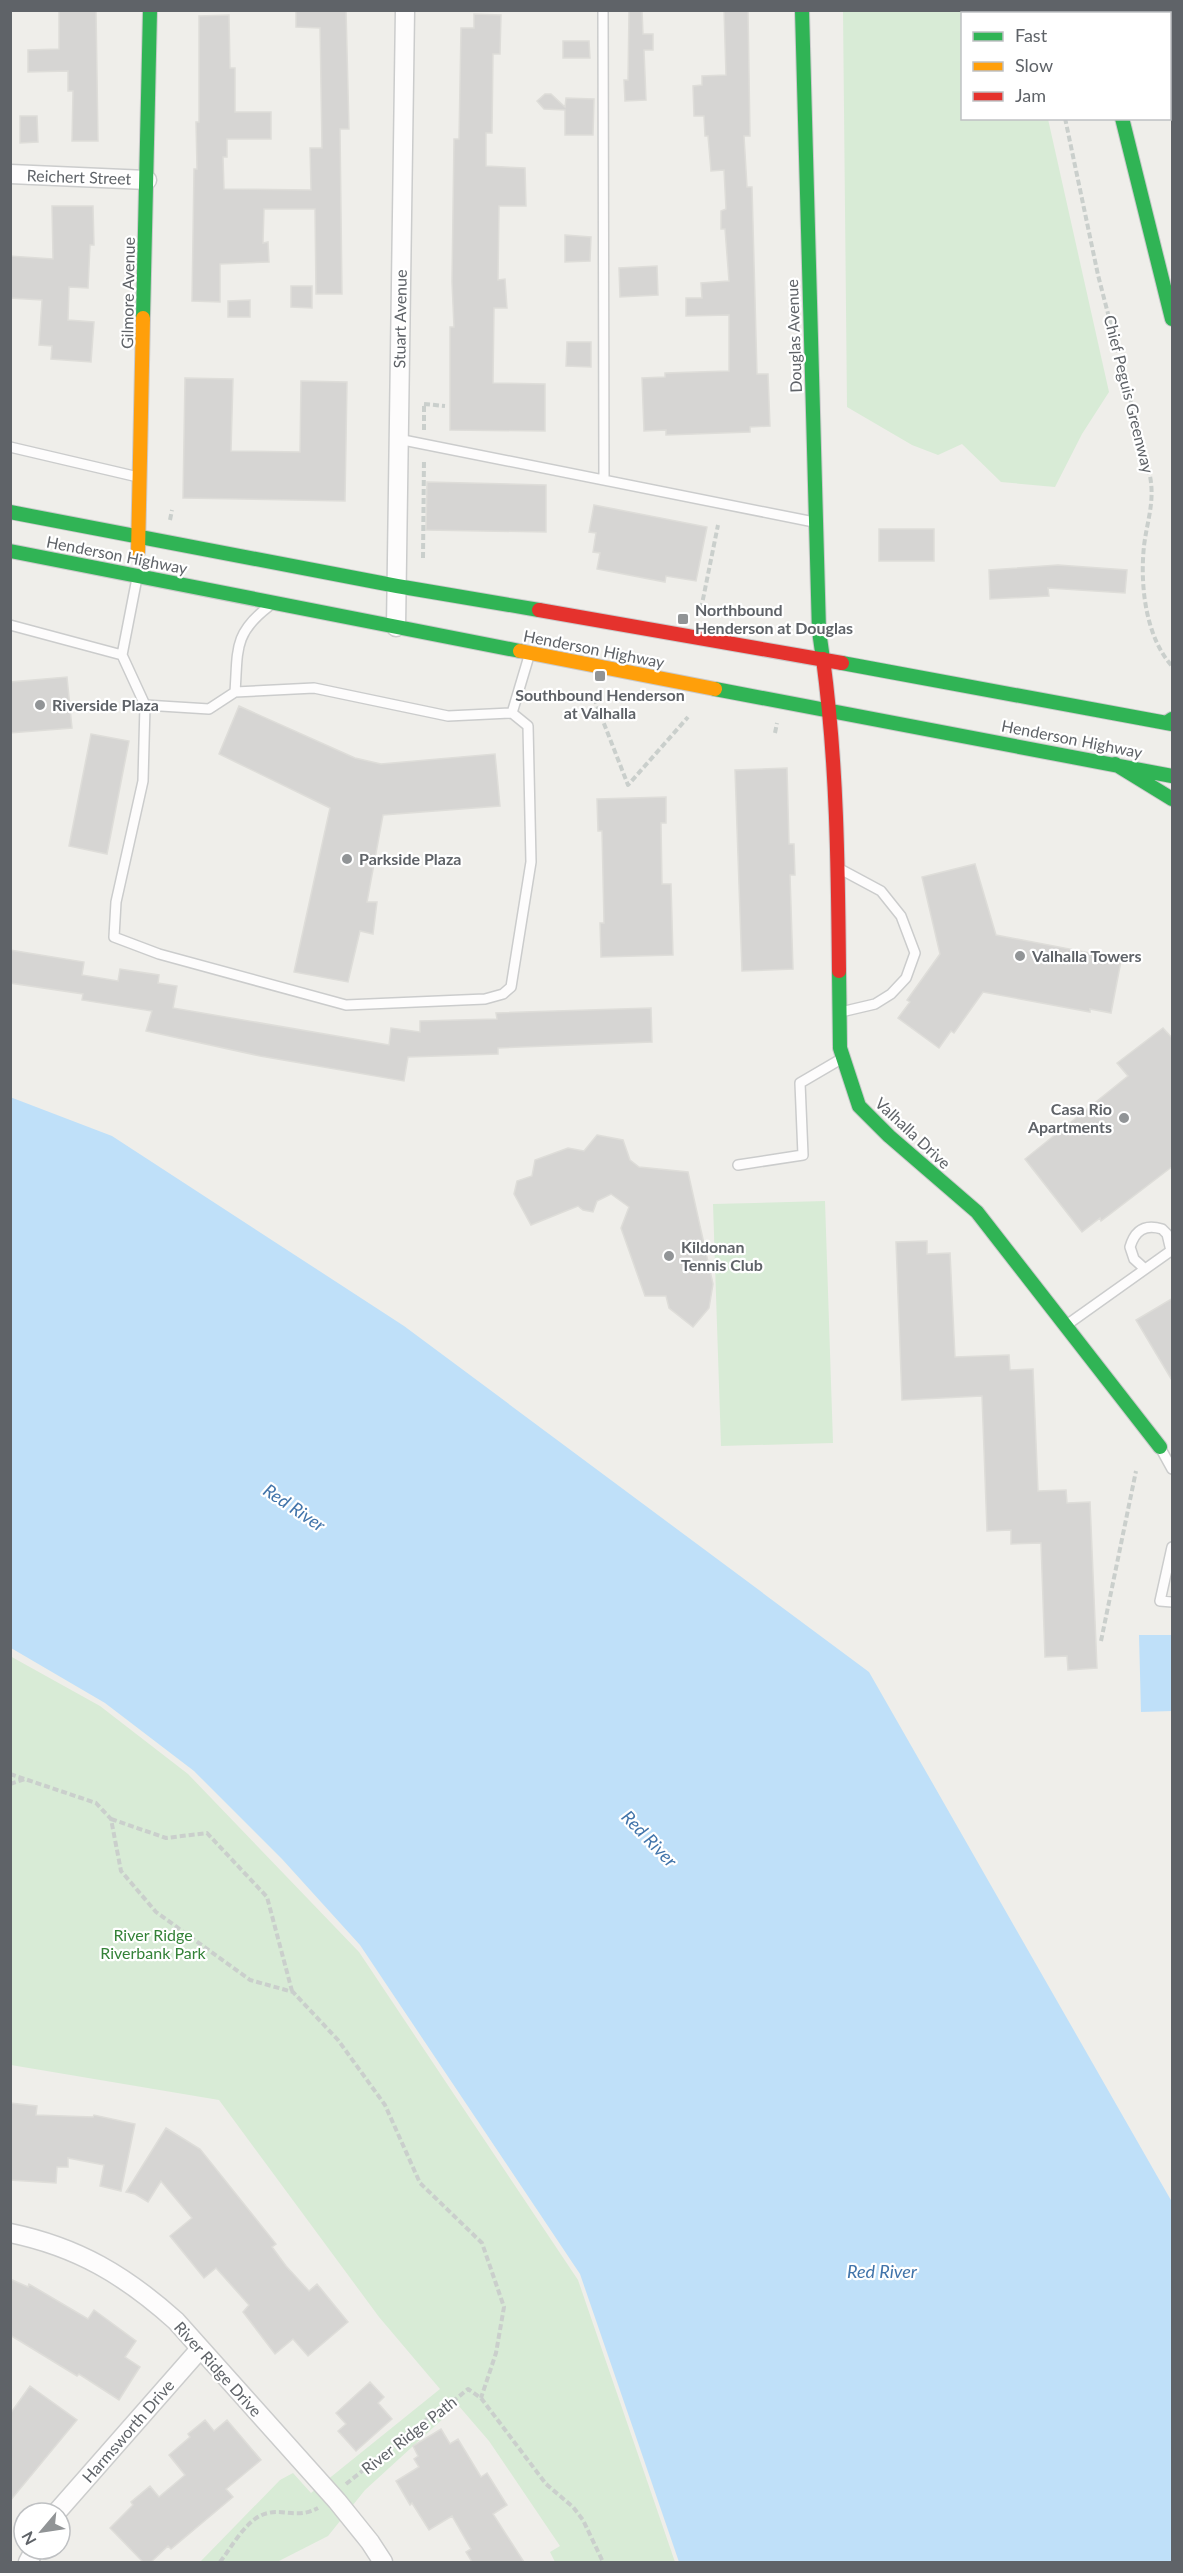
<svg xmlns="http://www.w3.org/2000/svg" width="1183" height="2573" font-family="Lato,sans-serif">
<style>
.green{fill:#d8ebd6}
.water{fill:#bfe0f9}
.building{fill:#d6d5d3;stroke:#deddd9;stroke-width:1.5}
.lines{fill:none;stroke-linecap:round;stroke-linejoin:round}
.lane-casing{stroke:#cbcccc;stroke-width:12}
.street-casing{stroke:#cbcccc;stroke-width:21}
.fast-casing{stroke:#cacacb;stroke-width:16}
.slow-casing{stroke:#cacacb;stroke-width:16}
.jam-casing{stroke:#cacacb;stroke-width:16}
.path{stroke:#cacfcc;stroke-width:4;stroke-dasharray:6 3;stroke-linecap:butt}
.lane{stroke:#fdfcfc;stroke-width:9}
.street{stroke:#fdfcfc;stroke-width:18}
.fast{stroke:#30b455;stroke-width:14}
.slow{stroke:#ff9f0a;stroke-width:14}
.jam{stroke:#e5322d;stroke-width:14}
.poi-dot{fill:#919496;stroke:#fff;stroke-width:2}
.labels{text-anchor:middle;stroke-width:4.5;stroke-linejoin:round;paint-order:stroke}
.street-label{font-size:16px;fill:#5f6368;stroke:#fff}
.poi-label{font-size:16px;font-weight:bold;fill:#5f6368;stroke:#fff;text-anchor:start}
.park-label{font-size:16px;fill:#348238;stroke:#fff}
.water-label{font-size:18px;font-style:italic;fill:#4174aa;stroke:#fff}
</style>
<rect width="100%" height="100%" fill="#efeeea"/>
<path class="green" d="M843,11H1023L1024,13L962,14V118L1048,119L1109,392L1082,434L1055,487L1001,482L962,444L938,455L912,445L847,407Z
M825,1201L833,1443L721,1446L713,1204Z
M10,1656L100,1706L188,1774L359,1952L578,2280L675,2562H555L550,2552L560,2546L489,2441L458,2405L365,2490L328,2536L277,2562H200L280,2480L293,2473L311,2493L440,2389L379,2317L219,2100L11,2065Z"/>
<path class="water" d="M10,1097L112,1136L404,1326L869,1672L1172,2202V2562H679L580,2274L360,1945L282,1859L194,1771L105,1703L11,1648Z
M1139,1635H1172V1711L1141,1712Z"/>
<path class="building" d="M59,10H96L98,141H72L73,91H68V71L28,72V50L59,49Z
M296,10H346L349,129H340L342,294H316L315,209H264L263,243L268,242L269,262L220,264V302L192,301L194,169H197L196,122H199V16L229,15L230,68H235V112H271V139H227V157H223L224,189L311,190L310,148H322L320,28L296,27Z
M629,10H642L643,34H653V50H644L646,100L625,101L624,80H628Z
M724,10H748L750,136H744L747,187H752L757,374H768L770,426L750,427V432L666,435V430L644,431L642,378L665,377V373L729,371V315L686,316V298H702L701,283L729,281L725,229H721V211L726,209L724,170L711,171L708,136H705L704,116H694L693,86L702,85V76L726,75Z
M474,14L501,15L500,54H493L492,133H486V166L525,168L526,206H499L498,280L505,279L507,308H494L493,383L545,384V431L450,430V327H454L452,282L454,139H459L461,28H474Z
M563,41H589L590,58H563Z
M545,94H551L565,107L566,98L594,99L593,135H565V110L544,109L537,101Z
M20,116H37L38,142L20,143Z
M52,206H93L94,245H90L88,288L69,287L68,320L94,322L91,362L51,359L52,346L39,345L42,300L10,298V256L53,259Z
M565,235L591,237L590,261L565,262Z
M657,266L658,295L620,297L619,268Z
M291,286H312V308L291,307Z
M250,300V317H228V301Z
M567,342H591V367L566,366Z
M185,378L233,379L231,451L300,452L301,381L347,382L345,501L183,498Z
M427,482L546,485V532L426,530Z
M594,505L707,527L696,581L666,576L665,582L597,569L600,553L593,552L596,533L589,532Z
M879,529H934V561H879Z
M1058,565L1127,570L1125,593L1048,588L1049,596L990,599L989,570Z
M67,677L72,728L10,733V682Z
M239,706L355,758L381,764L495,754L500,806L383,815L367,902H377L373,934L360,931L348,982L294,972L330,808L219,754Z
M91,734L129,741L107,854L69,846Z
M787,768L789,844H794L795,875H790L793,969L742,971L735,770Z
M666,797V823H661L662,884H671L673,955L601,957L600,923H604L602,831H598L597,799Z
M975,864L996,935L1101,955V957L1121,961L1111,1013L1090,1009V1012L983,992L954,1033L951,1031L939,1048L898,1018L910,1002L907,1000L940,954L922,877Z
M10,950L84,962L82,975L118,981L120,969L159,975L158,983L177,986L173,1008L389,1045L391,1028L420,1032V1021L497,1019L496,1013L651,1008L652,1042L498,1048V1054L408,1057L404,1081L260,1056L146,1031L152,1011L82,1000L83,994L10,983Z
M1163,1028L1173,1039V1166L1101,1221L1100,1218L1082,1232L1025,1159L1128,1076L1117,1063Z
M597,1135L623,1140L630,1160L639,1167L688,1172L713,1284L709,1308L693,1327L669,1308L666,1296H645L621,1228L629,1207L611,1194L597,1201L593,1212L583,1210L578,1206L531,1225L514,1194L517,1181L532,1176L535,1160L568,1148L584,1151Z
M927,1241V1254L950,1253L955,1357L1009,1355L1010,1370L1033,1369L1038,1491L1066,1490L1067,1503L1090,1502L1097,1668L1068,1670L1067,1656L1045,1657L1041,1543L1011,1544V1530L987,1531L982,1396L902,1400L896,1242Z
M1173,1298V1382L1136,1320Z
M10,2103L37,2106L36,2115L93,2117L94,2115L135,2124L121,2191L100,2186L104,2165L68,2158V2167H57L56,2183L10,2180Z
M166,2128L200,2149L276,2244L272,2247L286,2266L309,2291L317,2284L348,2322L308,2356L293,2339L275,2354L243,2312L249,2305L216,2268L204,2278L170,2236L192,2218L161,2181L148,2202L135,2194L126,2192Z
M10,2279L28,2287L29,2284L88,2319L94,2310L136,2341L125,2357L140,2367L119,2400L79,2374L77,2376L10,2335Z
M370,2382L384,2397L378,2403L392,2419L356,2451L338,2431L346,2424L336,2413Z
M30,2386L77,2420L10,2501V2414Z
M205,2420L214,2431L227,2420L261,2460L226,2489L233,2497L171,2549L168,2546L151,2562H143L110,2528L133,2505L131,2502L150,2486L159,2497L185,2475L169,2455L190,2437L188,2434Z
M441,2429L450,2444L458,2439L481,2477L487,2473L507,2505L493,2514L524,2562H472L466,2552L471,2549L452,2516L429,2530L412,2503L410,2505L396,2481L419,2467L414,2459L418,2456L413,2446Z"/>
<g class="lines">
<defs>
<path id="lane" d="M603,10L604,480
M398,439L814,522
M10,447L138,477
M137,578L122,655L145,705L209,709L235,692L314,688L448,716L512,713L529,656
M10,625L122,655
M235,692C238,651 233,634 268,607
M145,705L143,781L116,902L114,937L159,954L346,1005L485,999L503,994L511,987L531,862L528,726L512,713
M840,869L881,891L901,916L915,953L906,978L891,994L875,1004L841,1012
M738,1165L803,1155L800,1083L841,1059
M1145,1269L1134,1259L1130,1247C1135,1230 1145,1224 1162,1229L1167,1234L1171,1251
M1068,1324L1172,1250
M1161,1449L1172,1469
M1172,1547L1160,1601L1172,1602"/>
<path id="street" d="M10,174L147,180
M396,627L405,10
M10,2233C78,2247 126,2276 176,2321L337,2501L370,2542L383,2562
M56,2513L200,2349
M28,2562L35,2549"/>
<path id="fast" d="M802,10L819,631L823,659
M1096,10V14
M1170,45L1172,57
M1122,118L1172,319
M143,318L150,10
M10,512L397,586L539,610
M10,551L520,651
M842,663L1172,724
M715,689L1172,776
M1166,723L1172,719
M1115,764L1172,799
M839,971L840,1048L859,1106L889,1136L977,1212L1160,1447"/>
<path id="slow" d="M1161,10L1162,14
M138,552L143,318
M520,651L715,689"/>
<path id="jam" d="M539,610L842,663
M823,659C837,762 838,867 839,971"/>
</defs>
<use href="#lane" class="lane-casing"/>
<use href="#street" class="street-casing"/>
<use href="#fast" class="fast-casing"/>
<use href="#slow" class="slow-casing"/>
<use href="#jam" class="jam-casing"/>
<path class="path" d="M1041,10L1042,14
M1065,118L1098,275L1150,476C1155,502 1147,521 1144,546C1140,584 1145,636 1172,666
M424,404L445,406
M424,430V404
M170,520L172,510
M423,558L424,459
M701,609L718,525
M594,698L628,785L688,717
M775,733L777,723
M1101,1641L1136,1471
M10,1774L96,1803L111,1819L121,1871L156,1912L250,1980L293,1992L338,2040L385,2105L420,2183L482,2243L504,2307L496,2353L481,2398
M10,1784L25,1779
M111,1819L166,1838L207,1833L267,1897L292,1991
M346,2484L446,2404L451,2403L468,2389L481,2398L546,2484L573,2507L583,2520L603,2562
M220,2562C232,2547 247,2517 268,2513C286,2509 298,2519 318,2508"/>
<use href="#lane" class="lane"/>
<use href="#street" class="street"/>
<use href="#fast" class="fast"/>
<use href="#slow" class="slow"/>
<use href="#jam" class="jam"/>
</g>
<g class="poi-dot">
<rect x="677" y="613" width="12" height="12" rx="3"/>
<rect x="594" y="670" width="12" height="12" rx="3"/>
<circle cx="40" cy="705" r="6"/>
<circle cx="347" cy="859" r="6"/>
<circle cx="1020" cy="956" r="6"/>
<circle cx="1124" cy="1118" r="6"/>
<circle cx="669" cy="1256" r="6"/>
</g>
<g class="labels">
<g class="street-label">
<text transform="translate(79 177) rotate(2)" y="6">Reichert Street</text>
<text transform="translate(128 293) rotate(-89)" y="6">Gilmore Avenue</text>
<text transform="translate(400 319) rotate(-89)" y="6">Stuart Avenue</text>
<text transform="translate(794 336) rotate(-92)" y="6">Douglas Avenue</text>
<text transform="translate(1129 394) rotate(76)" y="6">Chief Peguis Greenway</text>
<text transform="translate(117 555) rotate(11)" y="6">Henderson Highway</text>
<text transform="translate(594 649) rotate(11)" y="6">Henderson Highway</text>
<text transform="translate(1072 739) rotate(11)" y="6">Henderson Highway</text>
<text transform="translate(913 1133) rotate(43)" y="6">Valhalla Drive</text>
<text transform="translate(218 2369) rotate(48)" y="6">River Ridge Drive</text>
<text transform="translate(128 2431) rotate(-49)" y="6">Harmsworth Drive</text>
<text transform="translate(409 2435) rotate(-38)" y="6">River Ridge Path</text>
</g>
<g class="poi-label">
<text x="695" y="616">Northbound<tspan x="695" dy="18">Henderson at Douglas</tspan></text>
<text x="600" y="701" text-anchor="middle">Southbound Henderson<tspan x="600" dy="18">at Valhalla</tspan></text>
<text x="52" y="711">Riverside Plaza</text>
<text x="359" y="865">Parkside Plaza</text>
<text x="1032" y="962">Valhalla Towers</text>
<text x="1112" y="1115" text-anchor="end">Casa Rio<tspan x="1112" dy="18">Apartments</tspan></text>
<text x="681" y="1253">Kildonan<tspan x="681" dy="18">Tennis Club</tspan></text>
</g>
<g class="park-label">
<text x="153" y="1941">River Ridge<tspan x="153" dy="18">Riverbank Park</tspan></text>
</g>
<g class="water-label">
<text transform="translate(294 1508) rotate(34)" y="6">Red River</text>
<text transform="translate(649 1839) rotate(46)" y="6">Red River</text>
<text x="882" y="2278">Red River</text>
</g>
</g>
<rect width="1183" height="2573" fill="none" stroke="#5f6368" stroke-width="24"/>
<rect x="961" y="12" width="210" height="108" fill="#ffffff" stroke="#bfc1c3" stroke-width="1.5"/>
<rect x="973" y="32" width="30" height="9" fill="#30b455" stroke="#bfc1c3" stroke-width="1.5"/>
<text x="1015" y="42" font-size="18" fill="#5f6368">Fast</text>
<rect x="973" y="62" width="30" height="9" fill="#ff9f0a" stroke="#bfc1c3" stroke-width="1.5"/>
<text x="1015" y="72" font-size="18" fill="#5f6368">Slow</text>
<rect x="973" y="92" width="30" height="9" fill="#e5322d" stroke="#bfc1c3" stroke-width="1.5"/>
<text x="1015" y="102" font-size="18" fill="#5f6368">Jam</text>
<g transform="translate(42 2531) rotate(241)"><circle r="28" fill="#ffffff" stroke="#bfc1c3" stroke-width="1.5"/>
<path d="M0-4.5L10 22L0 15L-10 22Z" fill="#919496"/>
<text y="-9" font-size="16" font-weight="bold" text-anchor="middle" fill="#5f6368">N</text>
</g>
</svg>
